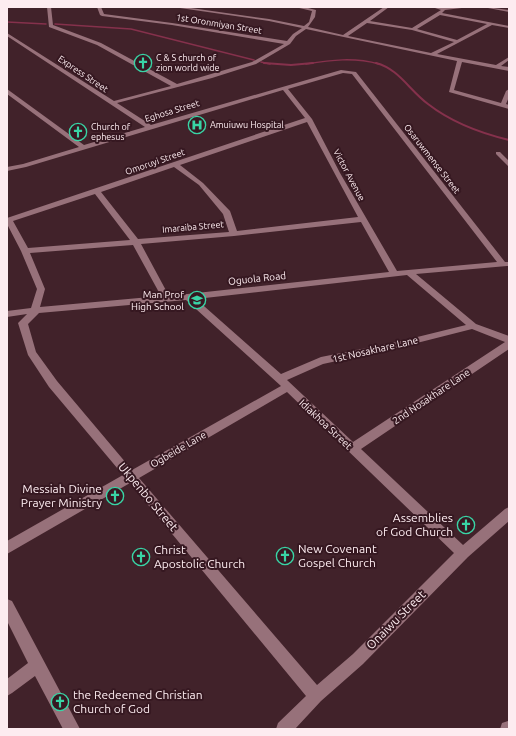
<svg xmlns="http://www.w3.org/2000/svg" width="516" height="736" font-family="Ubuntu,sans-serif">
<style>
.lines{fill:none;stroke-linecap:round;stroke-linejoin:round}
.stream-far1{stroke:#85314c;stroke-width:1.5}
.stream{stroke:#85314c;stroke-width:2}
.street{fill:#97717a;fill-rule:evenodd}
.labels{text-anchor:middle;stroke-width:4;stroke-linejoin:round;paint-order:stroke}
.far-street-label{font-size:9px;fill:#fdecf0;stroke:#361821}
.far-poi-label{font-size:9px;fill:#fdecf0;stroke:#361821;text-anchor:start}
.street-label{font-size:10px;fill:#fdecf0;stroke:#361821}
.poi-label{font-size:10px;fill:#fdecf0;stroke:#361821;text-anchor:end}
.near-poi-label{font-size:12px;fill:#fdecf0;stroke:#361821;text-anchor:start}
.near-street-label{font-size:12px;fill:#fdecf0;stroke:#361821}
</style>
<rect width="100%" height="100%" fill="#41222a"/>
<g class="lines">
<path class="stream-far1" d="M7,22L46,24
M55,24L131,29L254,60
M261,62L270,64
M306,64C331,60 354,57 379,64"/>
<path class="stream" d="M264,63L291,65L313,63
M376,63C399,69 409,90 428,104C451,122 480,133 509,140"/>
<path class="street" d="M47,7H51L53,25L101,43L177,84L252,62L284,44L172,25L102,16L100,15L97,7H101L104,14L172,23L287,41L293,34L302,28L269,21L173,7H184L269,19L304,26L309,22L312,11L295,7H304L316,10L315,17L308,27L343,35L384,7H389L370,21L412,28L441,10L432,7H470L445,10L442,13L509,26V28L492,25L437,54L496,65L509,57V60L501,66L509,67V71L462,62L454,90L501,103L506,91L509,89V97L506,104L509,105V109L449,92L457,61L306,29L296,36L290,44L256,64L212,78L117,103L151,125L341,70L356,72L505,262H509V266H507L416,274L476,324L509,336V349L361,449L463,545L505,509L509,507V521L468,557L363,664L321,701L295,729H276L278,723L306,696L130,483L7,554V541L123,475L49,387L28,355L18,323L27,314L7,317V311L31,308L37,289L21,251L7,224V218L305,118L283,90L26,167L7,171V167L23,164L79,147L7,94V89L84,145L145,127L7,36V33L114,101L171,86L97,45L49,27ZM440,15L487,24L457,40L417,29ZM367,23L412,30L454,42L431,53L348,36ZM343,73L352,74L497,262L397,271L340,173L312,119L288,89ZM307,122L358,217L237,231L230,211L203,183L180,165ZM174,167L199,185L223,214L229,232L138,239L101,192ZM95,194L130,240L28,248L13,221ZM361,222L389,272L169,296L141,244L234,236ZM133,245L161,296L40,307L45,289L30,253ZM407,275L466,325L401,341L321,357L281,374L196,299ZM186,300L281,386L132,470L57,381L36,352L28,324L39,313ZM472,329L505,342L353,442L287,380L323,364L401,347ZM287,392L454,553L353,654L317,685L139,478Z
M486,7L509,10V12L488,8Z
M496,152H500L509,161V167L496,154Z
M7,599L12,601L80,729H63L35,676L12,693L7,696V679L28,663L7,621Z
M508,721L509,729H500L502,723Z"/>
</g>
<defs>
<symbol id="church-ring" viewBox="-11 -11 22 22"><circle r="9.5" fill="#361821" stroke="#39d4a5" stroke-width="1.5"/><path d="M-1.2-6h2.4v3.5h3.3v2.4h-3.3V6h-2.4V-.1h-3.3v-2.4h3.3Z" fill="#39d4a5"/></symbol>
<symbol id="hospital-ring" viewBox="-11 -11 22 22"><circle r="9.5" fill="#361821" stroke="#39d4a5" stroke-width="1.5"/><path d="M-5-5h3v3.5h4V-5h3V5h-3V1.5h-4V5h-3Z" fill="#39d4a5"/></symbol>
<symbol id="school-ring" viewBox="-11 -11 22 22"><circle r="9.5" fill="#361821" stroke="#39d4a5" stroke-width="1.5"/><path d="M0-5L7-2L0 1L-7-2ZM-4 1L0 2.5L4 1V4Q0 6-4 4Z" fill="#39d4a5"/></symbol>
</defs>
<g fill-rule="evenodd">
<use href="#church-ring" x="133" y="53" width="20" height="20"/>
<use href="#hospital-ring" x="187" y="115" width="20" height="20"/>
<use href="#church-ring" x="68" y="122" width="20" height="20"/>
<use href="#school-ring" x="187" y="290" width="20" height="20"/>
<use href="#church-ring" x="105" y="486" width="20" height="20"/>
<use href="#church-ring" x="456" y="515" width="20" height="20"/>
<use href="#church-ring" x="275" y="546" width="20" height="20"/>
<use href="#church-ring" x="131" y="547" width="20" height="20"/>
<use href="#church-ring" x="50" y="692" width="20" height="20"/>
</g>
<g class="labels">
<g class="far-street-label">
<text transform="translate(219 24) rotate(9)" y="3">1st Oronmiyan Street</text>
<text transform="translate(83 74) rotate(34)" y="3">Express Street</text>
<text transform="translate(172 111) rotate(-17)" y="3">Eghosa Street</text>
<text transform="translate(432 159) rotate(52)" y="3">Osaruwmense Street</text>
<text transform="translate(155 162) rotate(-19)" y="3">Omoruyi Street</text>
<text transform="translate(349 175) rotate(62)" y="3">Victor Avenue</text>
<text transform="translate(193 227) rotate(-5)" y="3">Imaraiba Street</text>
</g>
<g class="far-poi-label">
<text x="156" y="61">C &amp; S church of<tspan x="156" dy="10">zion world wide</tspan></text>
<text x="210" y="128">Amuiuwu Hospital</text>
<text x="91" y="130">Church of<tspan x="91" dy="10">ephesus</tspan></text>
</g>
<g class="street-label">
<text transform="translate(257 278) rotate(-6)" y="4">Oguola Road</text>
<text transform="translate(375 349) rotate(-13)" y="4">1st Nosakhare Lane</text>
<text transform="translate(431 396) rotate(-34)" y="4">2nd Nosakhare Lane</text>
<text transform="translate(326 424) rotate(43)" y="4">Idiakhoa Street</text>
<text transform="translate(178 449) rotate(-30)" y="4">Ogbeide Lane</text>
</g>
<g class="poi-label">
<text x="184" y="298">Man Prof<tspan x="184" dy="12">High School</tspan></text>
</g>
<g class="near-poi-label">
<text x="102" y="493" text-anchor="end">Messiah Divine<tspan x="102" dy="14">Prayer Ministry</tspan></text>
<text x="453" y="522" text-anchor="end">Assemblies<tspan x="453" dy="14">of God Church</tspan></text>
<text x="298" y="553">New Covenant<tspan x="298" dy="14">Gospel Church</tspan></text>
<text x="154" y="554">Christ<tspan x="154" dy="14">Apostolic Church</tspan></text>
<text x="73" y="699">the Redeemed Christian<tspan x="73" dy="14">Church of God</tspan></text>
</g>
<g class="near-street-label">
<text transform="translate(148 497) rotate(50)" y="4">Ukpenbo Street</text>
<text transform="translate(396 620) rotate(-45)" y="4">Onaiwu Street</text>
</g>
</g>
<rect width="516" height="736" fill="none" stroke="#fdecf0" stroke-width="16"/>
</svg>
